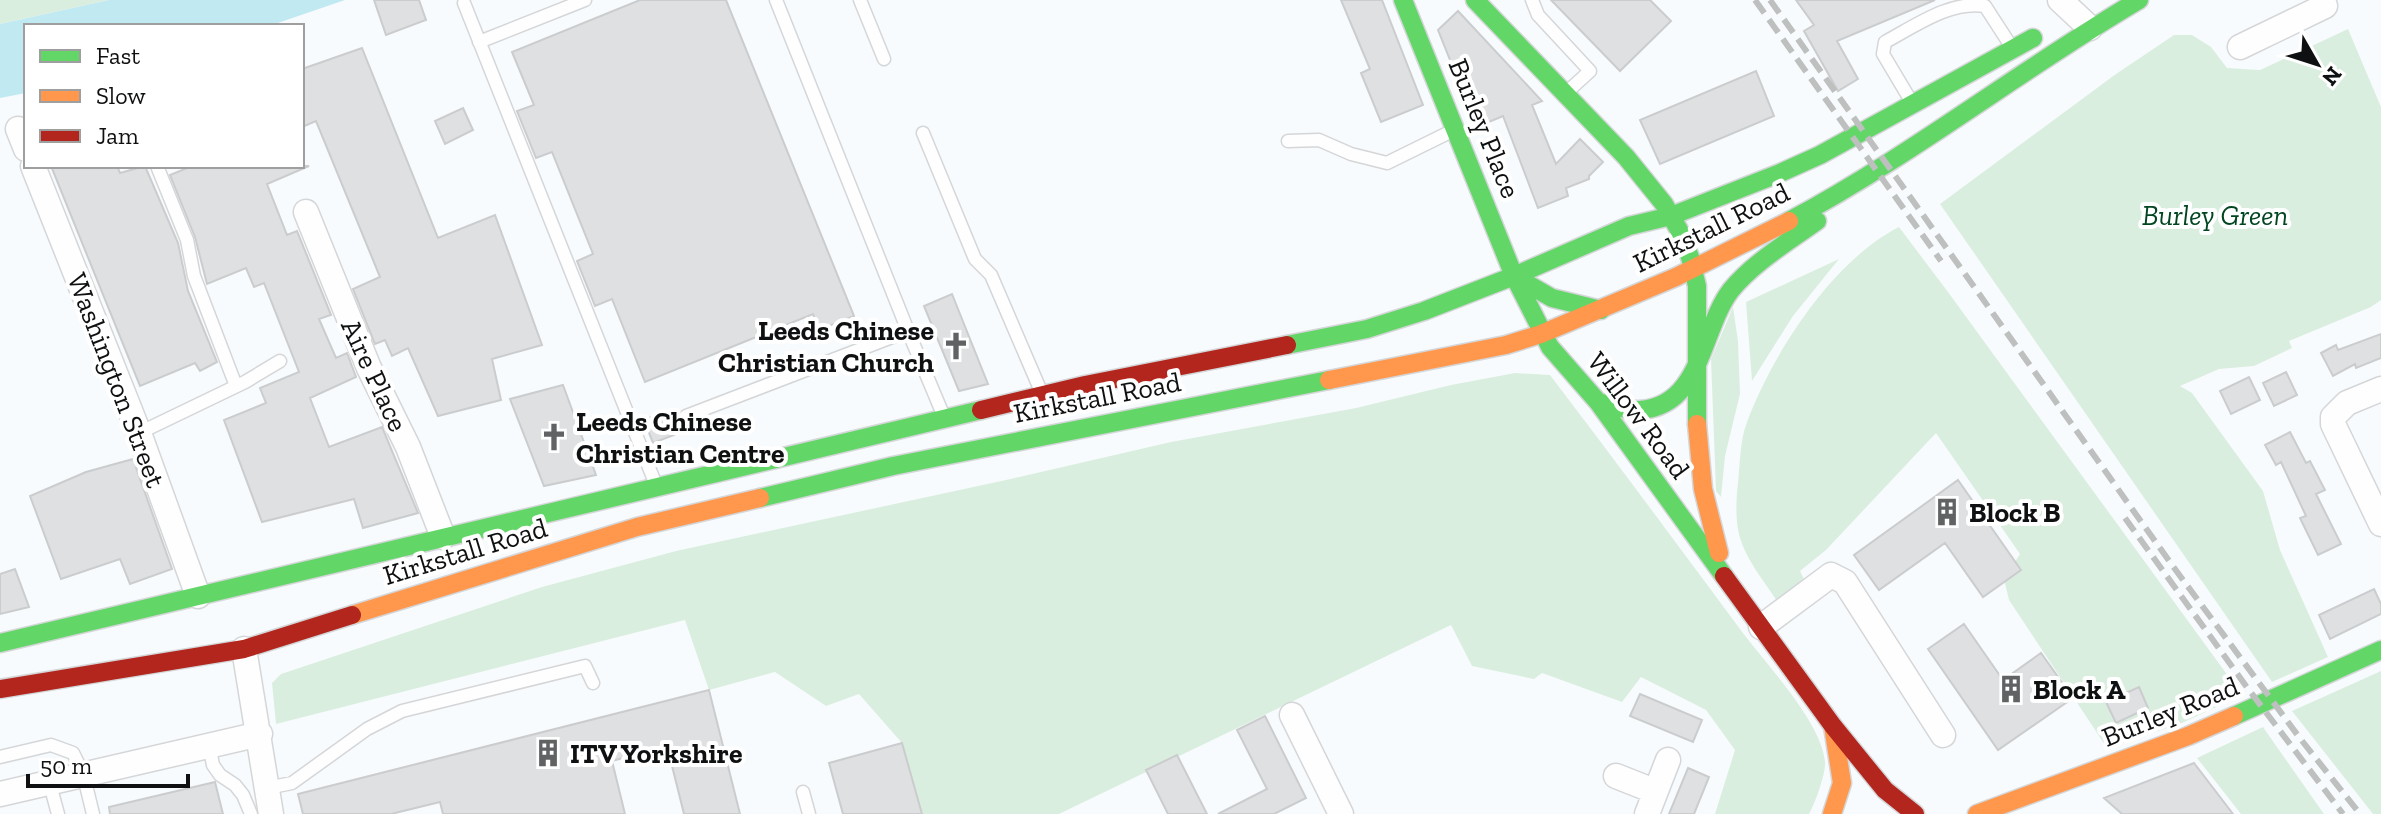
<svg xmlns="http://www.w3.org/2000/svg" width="2381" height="814" font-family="'Zilla Slab',serif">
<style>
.green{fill:#daeee0}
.water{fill:#c1e9f2}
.building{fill:#dfe0e2;stroke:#cbcccd;stroke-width:2}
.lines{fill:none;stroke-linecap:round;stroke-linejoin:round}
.lane-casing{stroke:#d4d6d8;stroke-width:15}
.street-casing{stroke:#d4d6d8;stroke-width:27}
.fast-casing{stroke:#d4d6d8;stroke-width:21}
.slow-casing{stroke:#d4d6d8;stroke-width:21}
.jam-casing{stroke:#d4d6d8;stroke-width:21}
.lane{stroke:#fefeff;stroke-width:12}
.street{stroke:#fefeff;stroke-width:24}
.fast{stroke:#63d668;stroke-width:18}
.slow{stroke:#ff974d;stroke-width:18}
.jam{stroke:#b3261e;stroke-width:18}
.rail{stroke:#bebfbf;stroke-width:6;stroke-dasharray:16 8;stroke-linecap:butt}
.labels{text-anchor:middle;stroke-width:8;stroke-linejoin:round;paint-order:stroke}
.street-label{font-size:28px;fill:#0e1012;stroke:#fff}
.park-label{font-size:28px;font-style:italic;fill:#014521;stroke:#fff}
.poi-label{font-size:28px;font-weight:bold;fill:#0e1012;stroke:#fff;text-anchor:start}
</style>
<rect width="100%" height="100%" fill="#f8fbfd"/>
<path class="green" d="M0,0H109L0,24Z
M2348,29L2381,107V300L2371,307L2289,341L2292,348L2254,366L2219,369L2180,386L2192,393L2263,491L2280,550L2328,657L2272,682L1940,204L2116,74L2174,35H2192L2211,47L2227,68L2260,70Z
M1899,227L1948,292L2242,695L2182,723L2107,748L2009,600L2004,579L2020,554L1936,433L1826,550L1800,571L1805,581L1777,601C1764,581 1747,561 1740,538C1735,522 1736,499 1738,483C1740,463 1740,440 1747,422C1773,353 1832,261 1899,227Z
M1839,259L1793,316L1752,381L1746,302Z
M1733,307L1738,341L1740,394L1725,456L1721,497L1716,491L1711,359Z
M1515,373L1550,375C1614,459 1677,544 1740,629C1764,662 1822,722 1825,762C1826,773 1815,804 1809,814H1715L1735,750L1706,710L1641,677L1622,702L1542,673L1534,679L1472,666L1451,625L1059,814H922L902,743L859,694L826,706L775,672L709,690L685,620L276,724L272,683L281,674L542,587L676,551L1006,480L1171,442L1356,408L1451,385Z
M2381,671V814H2373L2292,711Z
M2263,727L2324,814H2241L2197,758Z"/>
<path class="water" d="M109,0H345L269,26H26V93L0,98V24Z"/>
<path class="building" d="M374,0H419L426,20L386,35Z
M640,0H726L854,316L819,330L813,314L645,382L612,299L595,306L577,261L593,254L552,152L536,158L517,111L534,105L512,52Z
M1341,0H1382L1423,105L1381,122L1361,73L1370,69Z
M1551,0H1650L1671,21L1620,71Z
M1796,0H1935L1837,41L1858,79L1838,91L1804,31L1814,25Z
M1458,11L1542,101L1532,105L1556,164L1580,139L1603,162L1589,176V179L1566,188L1568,196L1538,208L1503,116L1477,127L1438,30Z
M362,48L438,238L495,215L542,345L492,359L501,400L438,416L408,348L392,356L385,340L375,344L353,289L380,277L316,121L302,127V69Z
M1756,71L1774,116L1660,164L1640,120Z
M463,108L473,130L445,144L435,121Z
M51,166H117L120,173L145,166L178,243L188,291L217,362L200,371L195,363L140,386Z
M192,166H309L267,184L287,235L297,231L331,315L319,319L336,358L347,353L356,377L310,398L329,447L382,427L418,513L363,528L354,499L262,522L224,420L266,403L260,388L299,372L264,283L254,287L246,268L207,284L195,237L170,175Z
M952,294L988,384L959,391L924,306Z
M2381,334V358L2356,368L2355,364L2333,376L2321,353L2336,345L2338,350Z
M2286,372L2297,395L2274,406L2263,383Z
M2249,377L2260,400L2231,414L2220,391Z
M563,385L596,475L544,486L510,399Z
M665,411L674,435L653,443L644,420Z
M2290,432L2306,463L2310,461L2325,490L2316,494L2341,544L2318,555L2300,518L2306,516L2281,462L2276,465L2265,445Z
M133,459L172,569L130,584L120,559L61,579L30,496L86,472Z
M1958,480L2021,570L1983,597L1945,543L1879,590L1854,555Z
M15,569L29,607L0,614V574Z
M2374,589L2381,604V614L2330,639L2319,615Z
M1964,624L2003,680L2041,653L2073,698L1998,750L1928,649Z
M2139,687L2148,708L2116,723L2106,702Z
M709,690L740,814H684L667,746L612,761L625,814H443L440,802L391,814H303L298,794Z
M1640,694L1702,720L1693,742L1630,716Z
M1265,716L1306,798L1274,814H1218L1267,789L1237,730Z
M902,743L922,814H843L829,763Z
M1177,755L1207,814H1168L1146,770Z
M2194,763L2233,814H2122L2104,798Z
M1688,768L1709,777L1694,814H1669Z
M215,782L223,814H110L109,807Z"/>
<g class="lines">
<defs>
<path id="lane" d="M776,0L908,331L942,412
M860,0L884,59
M1532,0L1538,15L1590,71L1567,92
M464,3L654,480
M479,42L585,0
M1911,101L1883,54L1885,42C1915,26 1951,0 1985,6L2009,43
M923,133L975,259L991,275L1040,389
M1288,141L1319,140L1351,154L1387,163L1452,131
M157,166L187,240L194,276L236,386
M686,416L908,331
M139,433L245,382L280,361
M209,745L213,765L220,775L235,785L243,795L251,814
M0,757L51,745L73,753L83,773L93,814
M49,781L58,814
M267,788L292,783L367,729L402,711L585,666L593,683
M803,792L809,814"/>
<path id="street" d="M2060,0L2090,28
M2240,47L2325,6L2323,0
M18,129L26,149
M33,166L139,433L198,596
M306,212L369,368L408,447L443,537
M2381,389L2347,403L2333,417V424L2381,524
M1761,627L1831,575L1845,582L1943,735
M244,649L271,814
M1292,715L1341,814
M1616,776L1654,791
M0,794L260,734
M1647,814L1668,760"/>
<path id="fast" d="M1403,0L1514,276L1550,347L1598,402L1724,576
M1475,0L1626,157L1664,204L1679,230L1690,257L1697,286V424
M1789,221C1911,156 2020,70 2139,0
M1514,276L1552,298L1601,310
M1287,345L1367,329L1424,311L1514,276L1629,226L1671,216L1780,173L1820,155L2033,38
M1598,402C1611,405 1626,411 1640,410C1702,406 1701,329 1731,290C1754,262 1788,242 1817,221
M760,498L893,466L1329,380
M0,643C327,567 654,487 981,410
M2234,716L2381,650"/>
<path id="slow" d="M1329,380L1506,345L1541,334L1676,277L1789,221
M1697,424L1703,489L1719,553
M352,615L637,527L760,498
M1832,814L1842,783L1833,726
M1977,814L2188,736L2234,716"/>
<path id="jam" d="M981,410L1085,385L1287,345
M1724,576L1833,726L1885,790L1915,814
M0,689L244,649L352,615"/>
</defs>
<use href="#lane" class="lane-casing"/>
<use href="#street" class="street-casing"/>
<use href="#fast" class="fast-casing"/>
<use href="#slow" class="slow-casing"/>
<use href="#jam" class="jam-casing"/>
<use href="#lane" class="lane"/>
<use href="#street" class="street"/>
<use href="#fast" class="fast"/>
<use href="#slow" class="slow"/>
<use href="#jam" class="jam"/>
<path class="rail" d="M1755,0L1941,261
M1770,0L2172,565L2299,737L2360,814
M2125,518L2246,686L2343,814"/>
</g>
<defs>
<symbol id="church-bare" viewBox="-9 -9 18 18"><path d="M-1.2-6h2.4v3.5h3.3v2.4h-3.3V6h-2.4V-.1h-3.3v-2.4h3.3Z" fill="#606264" stroke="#fff" stroke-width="2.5" paint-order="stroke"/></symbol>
<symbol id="building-bare" viewBox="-9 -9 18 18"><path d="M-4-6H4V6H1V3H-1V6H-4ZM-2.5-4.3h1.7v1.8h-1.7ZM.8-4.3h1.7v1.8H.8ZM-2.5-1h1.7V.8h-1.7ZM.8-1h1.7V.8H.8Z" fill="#606264" stroke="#fff" stroke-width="2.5" paint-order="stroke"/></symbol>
</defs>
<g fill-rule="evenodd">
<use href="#church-bare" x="936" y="326" width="40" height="40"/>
<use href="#church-bare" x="534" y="417" width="40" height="40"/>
<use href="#building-bare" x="1927" y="492" width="40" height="40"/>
<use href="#building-bare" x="1991" y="669" width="40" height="40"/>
<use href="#building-bare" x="528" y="733" width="40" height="40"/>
</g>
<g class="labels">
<g class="street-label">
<text transform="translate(1485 128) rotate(68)" y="10">Burley Place</text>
<text transform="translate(1711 227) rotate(-26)" y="10">Kirkstall Road</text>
<text transform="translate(375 375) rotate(65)" y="10">Aire Place</text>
<text transform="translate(117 380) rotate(69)" y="10">Washington Street</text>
<text transform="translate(1097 397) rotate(-11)" y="10">Kirkstall Road</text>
<text transform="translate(1639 415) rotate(53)" y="10">Willow Road</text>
<text transform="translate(465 551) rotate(-17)" y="10">Kirkstall Road</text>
<text transform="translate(2170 711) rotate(-22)" y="10">Burley Road</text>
</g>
<g class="park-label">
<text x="2215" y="225">Burley Green</text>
</g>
<g class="poi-label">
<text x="934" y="340" text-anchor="end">Leeds Chinese<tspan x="934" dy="32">Christian Church</tspan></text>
<text x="576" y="431">Leeds Chinese<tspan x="576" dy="32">Christian Centre</tspan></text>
<text x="1969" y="522">Block B</text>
<text x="2033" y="699">Block A</text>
<text x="570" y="763">ITV Yorkshire</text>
</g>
</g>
<rect x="24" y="24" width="280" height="144" fill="#ffffff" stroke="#9f9fa0" stroke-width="2"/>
<rect x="40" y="50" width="40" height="12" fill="#63d668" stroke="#9f9fa0" stroke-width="2"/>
<text x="96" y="64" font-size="24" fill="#0e1012">Fast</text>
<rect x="40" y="90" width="40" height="12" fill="#ff974d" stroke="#9f9fa0" stroke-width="2"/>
<text x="96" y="104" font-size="24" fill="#0e1012">Slow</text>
<rect x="40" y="130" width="40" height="12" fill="#b3261e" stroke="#9f9fa0" stroke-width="2"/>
<text x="96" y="144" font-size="24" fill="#0e1012">Jam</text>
<g transform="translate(2317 64) rotate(129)" stroke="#ffffff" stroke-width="6" paint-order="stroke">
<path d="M0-6L14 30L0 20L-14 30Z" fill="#0e1012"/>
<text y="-12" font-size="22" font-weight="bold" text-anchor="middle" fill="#0e1012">N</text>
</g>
<path d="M28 774v12h160v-12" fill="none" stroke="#0e1012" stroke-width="4"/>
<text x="40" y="774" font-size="24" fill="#0e1012" stroke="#ffffff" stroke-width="6" paint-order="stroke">50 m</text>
</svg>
